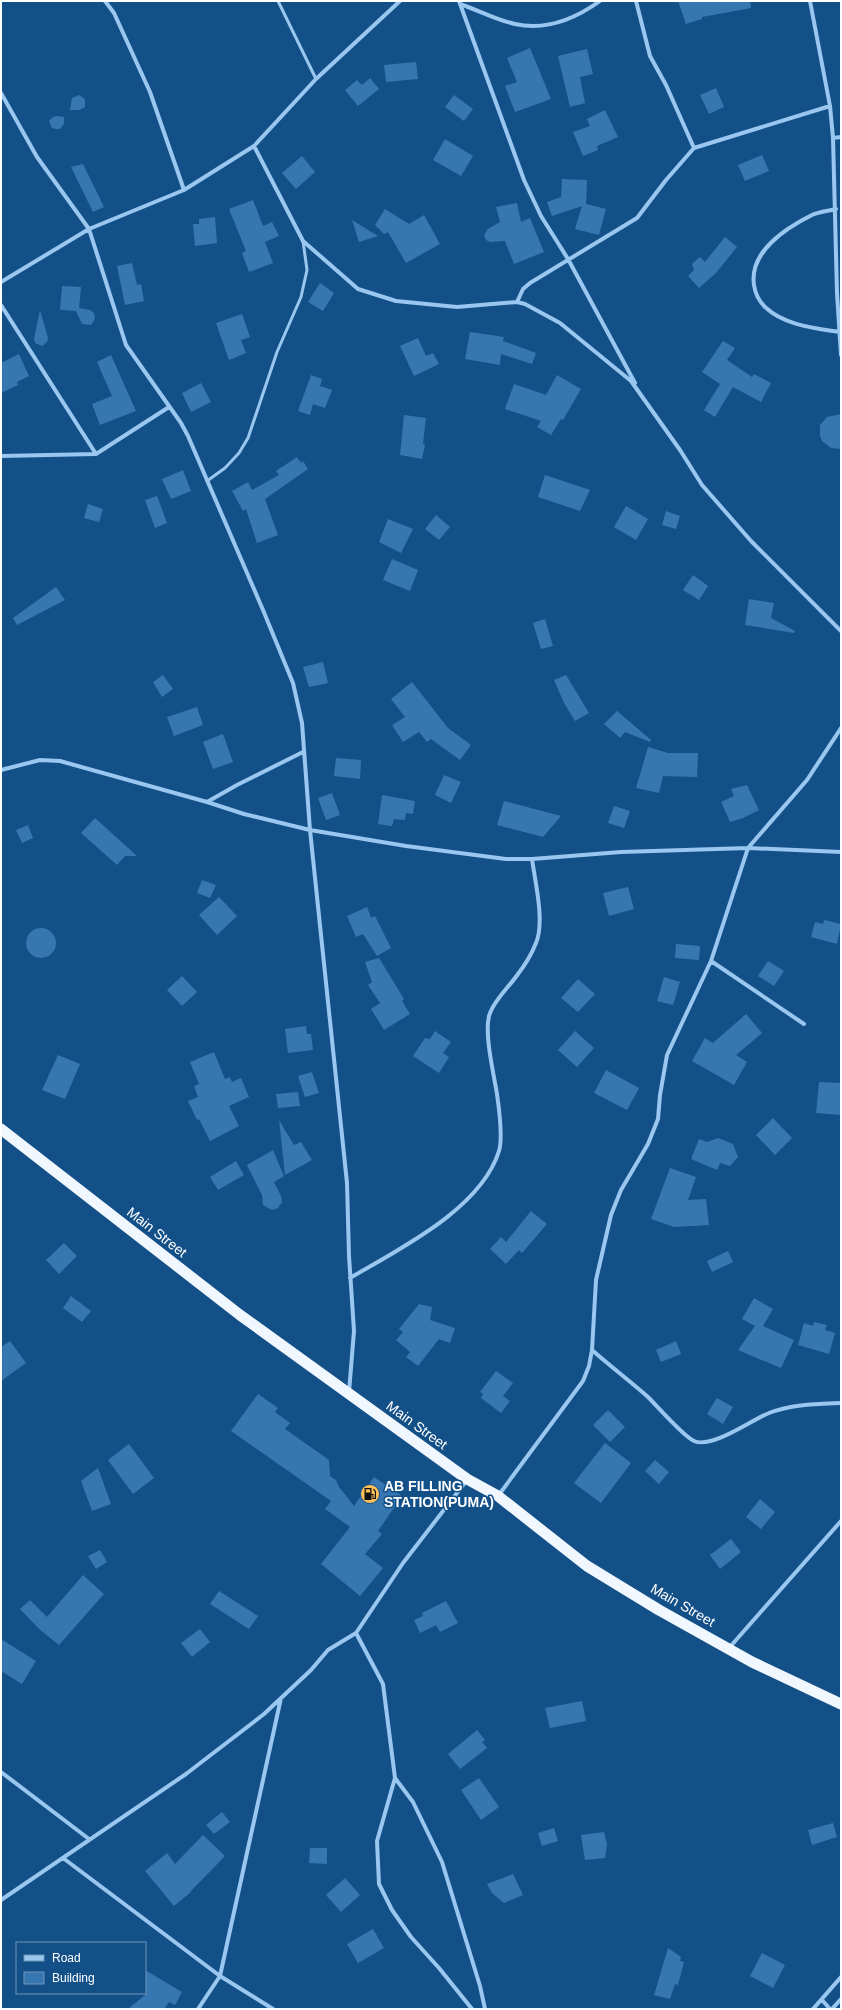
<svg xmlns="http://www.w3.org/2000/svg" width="842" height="2010" font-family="Helvetica,sans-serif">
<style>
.building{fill:#3777b1}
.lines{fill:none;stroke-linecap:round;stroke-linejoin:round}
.service{stroke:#99c7f0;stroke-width:3}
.minor{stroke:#99c7f0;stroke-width:4}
.trunk{stroke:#f0f7ff;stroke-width:11}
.labels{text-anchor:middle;stroke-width:3;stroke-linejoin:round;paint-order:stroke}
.street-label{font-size:14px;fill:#fff;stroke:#135088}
.poi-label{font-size:14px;font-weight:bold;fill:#fff;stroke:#135088;text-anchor:start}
</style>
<rect width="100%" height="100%" fill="#135088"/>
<path class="building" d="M678,1H750L751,8L702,17V19L686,24Z
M530,48L551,99L515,112L505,86L517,82L507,58Z
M587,49L593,74L580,77L585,103L570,107L558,56Z
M416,62L418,79L386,82L384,65Z
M370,78L379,89L358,106L345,90L357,80L362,85Z
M716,88L724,107L709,114L700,95Z
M79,95L85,99V107L79,110H70L72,98Z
M454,95L473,109L464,121L445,107Z
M605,110L618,137L597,146L598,150L583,156L573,132L590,126L587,119Z
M57,116L64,117V124L60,129H56L52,128L49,121L53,117Z
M445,139L473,156L461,176L433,160Z
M762,155L769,171L745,181L738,165Z
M302,156L315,172L296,189L282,173Z
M83,164L104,207L93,212L71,167Z
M562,179L587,180L586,204L606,209L599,235L575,229L582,206L552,216L547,202L561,197Z
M253,200L263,226L272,222L279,236L265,242L273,263L249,272L242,253L246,251L229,209Z
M517,203L521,222L530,218L544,252L514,264L505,241L490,242L486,240L484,235L488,229L500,222L496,207Z
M385,209L409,224L424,215L440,244L406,263L388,232L384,234L375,225Z
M215,217L217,243L195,246L193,224H199V219Z
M352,220L378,236L359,242Z
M725,237L737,247L716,273L699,288L688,276L694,270L692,264L700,257L705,262Z
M132,263L137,285L141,284L144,301L125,305L117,266Z
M320,283L334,293L323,311L308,302Z
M62,286L81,287L79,308L90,310L94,313L95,319L91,325L82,324L76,311L60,310Z
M40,310L48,338L47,342L42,346L35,343L34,339Z
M242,314L250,337L241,340L246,353L229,360L216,323Z
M470,332L504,337L503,341L536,353L532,364L501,354L500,365L465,359Z
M418,338L426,356L433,353L439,364L414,376L400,346Z
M723,341L735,348L727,360L752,377L754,374L771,383L761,402L733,387L715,417L704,410L720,384L702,372Z
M19,354L29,376L17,382L18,385L1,393V363Z
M111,355L136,411L100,425L92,404L112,396L97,362Z
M311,375L322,379L320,386L332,390L325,408L313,404L310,415L298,411Z
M557,375L581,389L563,420L561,419L551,435L537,427L541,421L505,409L514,384L546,395Z
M201,383L211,402L191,412L182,393Z
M841,414V449L831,448L822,441L820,436V425L827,417Z
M404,415L426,418L423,444L425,445L422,459L400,455Z
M297,457L301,463L303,461L308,469L265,499L278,535L257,543L246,509L243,511L232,491L248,482L252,490L279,475L276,471Z
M183,470L191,491L171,499L162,479Z
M545,475L590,490L580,511L538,497Z
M157,496L167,523L155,528L145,500Z
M88,504L103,509L99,522L84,518Z
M626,506L648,519L636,540L614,527Z
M666,511L680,516L676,529L662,525Z
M436,515L450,527L439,540L425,529Z
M388,519L413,529L401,553L379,542Z
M392,559L418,570L410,591L383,580Z
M693,575L708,586L699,600L683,590Z
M56,587L65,600L17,625L13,618Z
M749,599L774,603L771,618L795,631L794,633L745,625Z
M545,619L553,646L541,649L533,623Z
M323,662L328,683L309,687L303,667Z
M163,675L173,689L162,697L153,682Z
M566,675L589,713L575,721L564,703L554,680Z
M412,682L448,728L471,745L460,760L431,739L427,742L419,732L403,742L392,725L405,717L391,699Z
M197,707L203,725L174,736L167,717Z
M617,711L651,740L650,742L625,732L620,738L604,724Z
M223,734L233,762L213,769L203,742Z
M648,747L668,753H698L697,777L663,776L659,793L636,788Z
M336,758L361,760L360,779L334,776Z
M444,775L461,782L451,803L435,795Z
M747,785L759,810L743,818L730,822L721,802L734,796L731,789Z
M332,793L340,815L326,820L318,798Z
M382,795L415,801L413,814L406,813L405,820L394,819L392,826L378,824Z
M504,801L561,816L543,837L497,825Z
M614,806L630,811L624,828L608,823Z
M95,818L137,856H125L117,865L81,833Z
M28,825L33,838L22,843L16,830Z
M202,880L216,885L210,898L197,893Z
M628,887L634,909L609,916L603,893Z
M219,897L237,916L217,935L199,915Z
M367,907L371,918L375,916L391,948L377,956L363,934L356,937L347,916Z
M824,920L841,924L837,944L811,937L815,922L823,924Z
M26 943a15 15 0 1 1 30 0a15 15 0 1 1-30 0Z
M676,944L700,946L699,960L675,958Z
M379,958L404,999L402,1001L410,1014L384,1030L371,1009L380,1003L368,985L372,982L365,962Z
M768,961L784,971L774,986L758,976Z
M182,976L197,992L182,1006L167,990Z
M664,977L680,982L673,1005L657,1001Z
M578,979L595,994L578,1012L561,998Z
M746,1014L762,1033L736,1055L747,1062L734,1085L692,1061L705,1038L713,1043Z
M306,1026L307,1034H311L313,1050L288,1053L285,1029Z
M435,1031L451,1042L443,1053L449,1057L439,1073L413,1056L425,1038L430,1039Z
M575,1031L594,1048L577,1067L558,1050Z
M214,1052L225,1079L230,1077L232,1082L241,1078L249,1097L229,1106L239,1126L210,1141L199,1119L197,1120L188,1101L198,1097L194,1086L199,1084L190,1062Z
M58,1055L80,1064L65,1099L42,1090Z
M606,1070L639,1088L627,1110L594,1093Z
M312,1072L319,1093L305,1097L298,1076Z
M819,1082L841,1083V1115L816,1113Z
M298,1092L300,1106L278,1108L276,1094Z
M773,1118L792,1138L775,1155L756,1135Z
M279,1120L294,1145L301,1142L312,1160L285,1175Z
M718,1138L733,1144L738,1157L730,1166L720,1163L717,1170L691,1159L699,1139L707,1142Z
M273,1150L284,1176L274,1182L281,1196L282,1202L278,1208L272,1210L263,1205L262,1195L247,1165Z
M236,1161L244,1175L218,1190L210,1177Z
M670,1168L696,1177L688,1200L706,1199L709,1225L674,1227L651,1219Z
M531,1211L547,1224L522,1253L519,1250L506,1264L490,1249L501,1237L506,1242Z
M64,1243L77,1256L59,1274L46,1260Z
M728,1251L733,1262L712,1272L707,1261Z
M71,1296L91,1311L82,1322L63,1308Z
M754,1298L773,1309L763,1326L794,1340L781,1368L738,1350L755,1326L742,1319Z
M419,1304L432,1307L430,1320L455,1328L450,1343L439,1339L418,1366L406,1357L410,1352L396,1340L403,1332L399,1329Z
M814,1322L827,1325L825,1330L835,1333L829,1354L798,1345L804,1323L813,1326Z
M10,1341L26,1363L1,1381V1347Z
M676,1341L681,1354L661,1362L656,1350Z
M496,1371L513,1383L503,1396L510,1401L501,1413L481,1398L483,1394L480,1392Z
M258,1394L278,1408L275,1412L290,1423L285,1429L329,1460L330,1476L336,1480L339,1487L354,1506L374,1477L402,1496L378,1531L382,1534L365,1554L383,1568L360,1596L321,1564L350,1527L325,1509L331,1501L231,1431Z
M717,1398L733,1407L723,1424L707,1414Z
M608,1410L625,1427L610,1442L593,1425Z
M605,1443L631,1463L601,1503L574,1483Z
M129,1444L154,1478L133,1494L108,1460Z
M655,1460L669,1472L659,1484L645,1471Z
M98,1468L111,1504L92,1511L81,1481Z
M760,1499L775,1512L761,1529L746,1517Z
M731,1539L741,1552L720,1569L710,1555Z
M100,1550L107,1562L96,1569L88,1556Z
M83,1575L104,1594L59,1645L39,1629L20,1609L30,1600L47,1617Z
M219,1591L258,1616L249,1629L210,1604Z
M446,1601L458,1623L440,1632L436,1625L420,1633L414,1620L423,1616L422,1613Z
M200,1629L210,1642L192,1657L181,1643Z
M1,1639L36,1661L22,1684L1,1671Z
M582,1701L586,1721L550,1728L545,1708Z
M477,1730L485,1740L482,1742L487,1748L460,1769L448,1754Z
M479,1778L499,1807L481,1820L461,1790Z
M222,1812L230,1822L214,1834L206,1825Z
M833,1823L837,1837L812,1845L808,1830Z
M554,1828L558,1841L542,1846L538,1833Z
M604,1832L607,1844L605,1858L585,1860L581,1835Z
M203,1835L225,1856L191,1891V1892L174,1906L145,1871L167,1853L175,1864Z
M310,1848H327V1864L309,1863Z
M513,1874L523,1895L504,1903L492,1893L487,1884Z
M345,1878L360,1895L341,1912L326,1895Z
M373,1929L384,1948L358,1963L347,1944Z
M668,1948L681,1957L680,1961L684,1962L678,1985L675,1984L670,1999L654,1995Z
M762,1953L785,1965L773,1988L750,1976Z
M145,1970L182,1992L175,2005L169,2002L164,2009H128L145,1995Z"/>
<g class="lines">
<path class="service" d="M278,1L316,79
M207,481L225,468L239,453L248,438L277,352L301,297L307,270L303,241"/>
<path class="minor" d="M105,1L114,13L150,92L184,190
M459,1L524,180L541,216L568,259L635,383
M636,1L650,56L666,85L694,148L830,106
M810,1L830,106L833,138L837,293L841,355
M460,4C478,10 496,20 515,24C546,31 575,19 600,1
M1,93L37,157L89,229L126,345L181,423L188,436L263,610L293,683L302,723L310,830L347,1183L349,1256L354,1331L349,1392
M833,138L841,137
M254,146L303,241L358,289L396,301L457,307L517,302L525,304L560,323L631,381L680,450L702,485L751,541L841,631
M836,209C828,211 819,212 812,215C786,228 749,252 754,285C755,292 759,301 765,307C784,325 813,328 839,332
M1,282L89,229L184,190L254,146L316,79L400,1
M517,302L523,289L530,283L637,218L666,180L694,148
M1,305L96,454
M1,456L96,454L169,407
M1,770L40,760L60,761L207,802L244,814L310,830L406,846L506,859H532L621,852L748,848L841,852
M207,802L237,785L303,752
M711,961L804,1024
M350,1278C399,1249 481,1209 499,1151C503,1138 499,1108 497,1094C494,1075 483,1030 490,1013C496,998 509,987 518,974C525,965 532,953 536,943C545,922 535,881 532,859
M592,1350C610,1366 630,1381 648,1397C658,1407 683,1436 694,1441C712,1449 751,1420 769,1413C792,1404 817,1404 841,1403
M498,1496L583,1381L589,1366L592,1350L596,1280L611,1215L621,1190L648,1144L658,1119L660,1095L667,1055L711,961L748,848L807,780L841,728
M356,1633L383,1684L395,1778L413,1802L442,1862L480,1986L485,2009
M729,1648L841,1521
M1,1772L89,1839
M395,1778L377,1841L379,1884L392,1910L411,1937L439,1968L472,2009
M63,1858L220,1976L273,2009
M1,1900L186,1774L264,1714L311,1670L328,1650L356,1633L403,1563L467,1480
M822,2000L830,2009
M198,2009L220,1976L281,1698
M813,2009L841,1977
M832,2009L841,1999"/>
<path class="trunk" d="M1,1129L240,1315L467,1479L498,1496L587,1566L659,1610L752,1662L841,1704"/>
</g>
<defs>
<symbol id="fuel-disc" viewBox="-11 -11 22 22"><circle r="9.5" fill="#ffc158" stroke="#135088"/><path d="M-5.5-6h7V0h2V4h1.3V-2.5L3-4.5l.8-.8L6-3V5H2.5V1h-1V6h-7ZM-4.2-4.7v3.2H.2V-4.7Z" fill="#111"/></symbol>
</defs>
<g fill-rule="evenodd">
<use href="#fuel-disc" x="359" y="1483" width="22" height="22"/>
</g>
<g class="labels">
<g class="street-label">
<text transform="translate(157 1232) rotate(38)" y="5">Main Street</text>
<text transform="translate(417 1425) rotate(36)" y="5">Main Street</text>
<text transform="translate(683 1605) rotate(30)" y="5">Main Street</text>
</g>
<g class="poi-label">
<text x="384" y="1491">AB FILLING<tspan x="384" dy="16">STATION(PUMA)</tspan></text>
</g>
</g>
<rect width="842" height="2010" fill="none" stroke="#ffffff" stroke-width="4"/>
<rect x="16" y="1942" width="130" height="52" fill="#135088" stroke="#7196b8"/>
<rect x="24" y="1955" width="20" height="6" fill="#99c7f0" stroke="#7196b8"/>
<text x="52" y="1962" font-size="12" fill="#ffffff">Road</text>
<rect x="24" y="1972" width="20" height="12" fill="#3777b1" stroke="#7196b8"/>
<text x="52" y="1982" font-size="12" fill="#ffffff">Building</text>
</svg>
